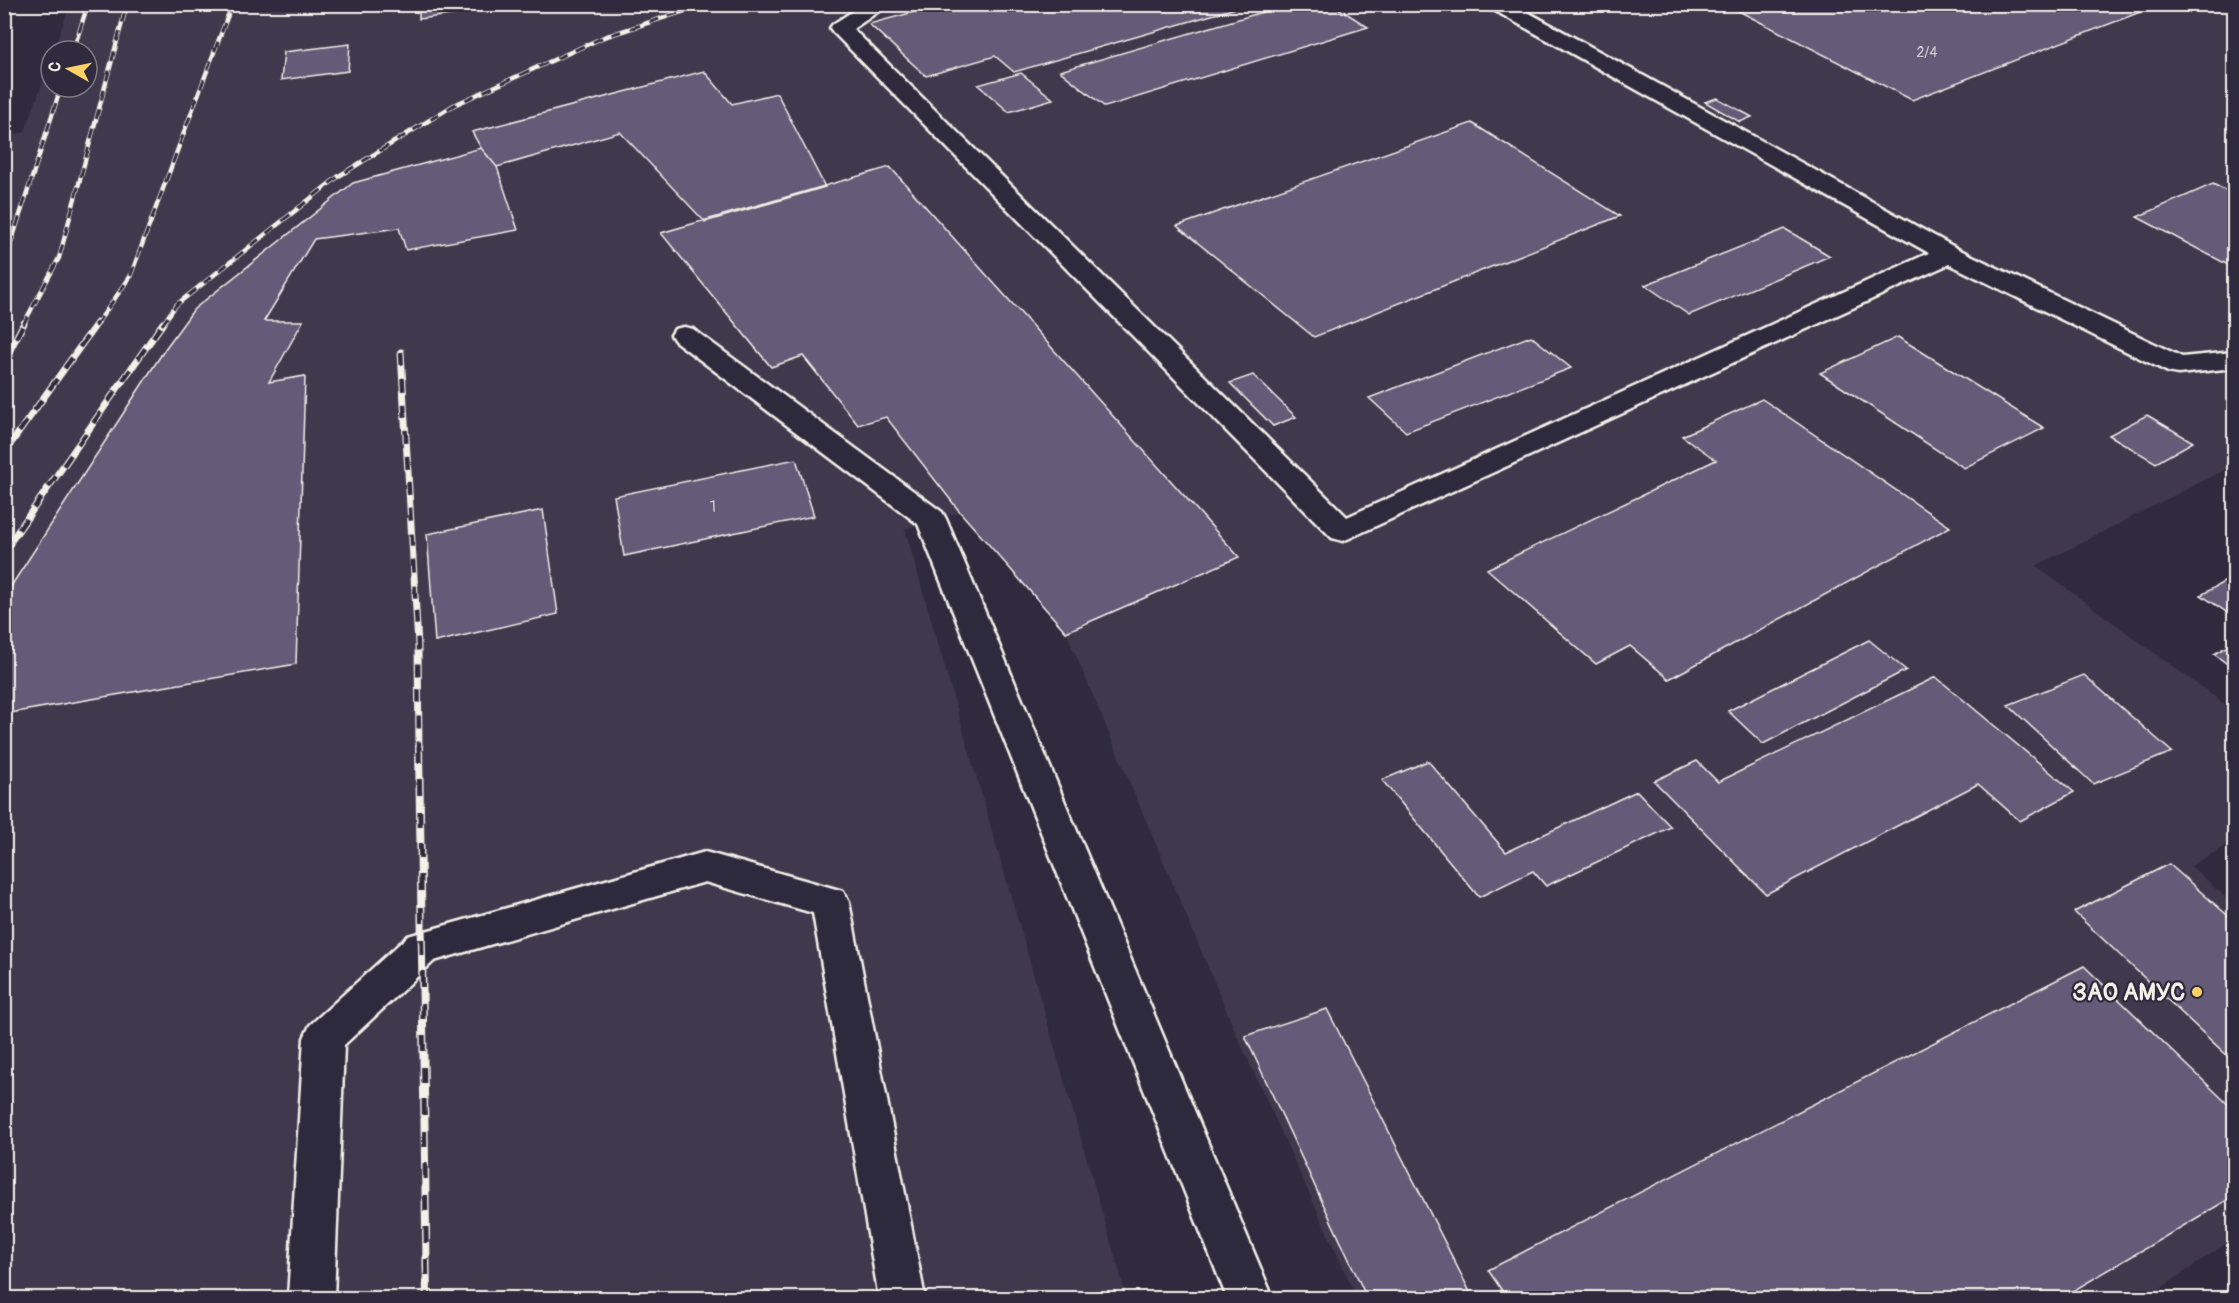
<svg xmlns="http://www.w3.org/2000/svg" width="2239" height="1303" font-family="Pangolin,sans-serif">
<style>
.built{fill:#3f384e}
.building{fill:#655a77;stroke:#f4f1e8;stroke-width:1.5}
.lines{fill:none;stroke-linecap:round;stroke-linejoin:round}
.minor-casing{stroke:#f4f1e8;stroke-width:5}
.minor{fill:#2f2a3d;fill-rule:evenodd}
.rail-far2-casing{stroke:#f4f1e8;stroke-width:4.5}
.rail-far1-casing{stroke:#f4f1e8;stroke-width:7}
.rail-casing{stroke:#f4f1e8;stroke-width:8}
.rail-far2{stroke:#2f2a3d;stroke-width:3;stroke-dasharray:10;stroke-linecap:butt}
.rail-far1{stroke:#2f2a3d;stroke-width:4.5;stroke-dasharray:13;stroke-linecap:butt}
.rail{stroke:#2f2a3d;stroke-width:5;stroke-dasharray:16;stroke-linecap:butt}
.poi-dot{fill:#ffd166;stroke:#2f2a3d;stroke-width:2}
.labels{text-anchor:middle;stroke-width:4.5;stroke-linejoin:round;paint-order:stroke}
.far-number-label{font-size:14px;fill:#d0cbcc}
.number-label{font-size:16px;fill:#d0cbcc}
.near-poi-label{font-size:24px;font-weight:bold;fill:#f4f1e8;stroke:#2f2a3d;text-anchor:end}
</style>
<rect width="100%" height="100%" fill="#2f2a3d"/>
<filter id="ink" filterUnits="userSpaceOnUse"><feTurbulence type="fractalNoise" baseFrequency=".0167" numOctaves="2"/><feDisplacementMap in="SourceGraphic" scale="12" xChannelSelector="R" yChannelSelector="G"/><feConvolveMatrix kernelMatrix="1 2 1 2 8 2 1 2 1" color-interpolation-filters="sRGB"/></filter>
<g filter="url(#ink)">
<path class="built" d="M70,5H2234V465L2036,566L2234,711V841L2191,866L2234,905V1238L2147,1298H1357L1238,1038L1066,632L960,512L905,529L1127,1298H5L4,137L25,132L51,58V87H87V51H53Z"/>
<path class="building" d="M419,4H457L458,14L419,19Z
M944,4H1250L1014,72L995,56L926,76L869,24Z
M1290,4H1332L1368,27L1105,107L1060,71Z
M1725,4H2161L1912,100Z
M350,44L348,71L281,80L284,52Z
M704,71L732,104L777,93L825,187L705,222L620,132L497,167L481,148L472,132Z
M1021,73L1053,99L1009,112L978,85Z
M1717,98L1752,117L1740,122L1705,102Z
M1472,123L1620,216L1314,337L1177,226Z
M481,148L497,167L518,230L406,250L399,228L314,239L264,321H303L269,382L305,376L296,664L4,714V597L165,349L194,309L353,183Z
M890,167L1239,557L1066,632L960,512L886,417L858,425L803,356L771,367L661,233Z
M2213,184L2234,195V268L2137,217Z
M1785,229L1830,256L1689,315L1645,285Z
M1531,336L1571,368L1406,432L1369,398Z
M1898,337L2044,428L1964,468L1820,373Z
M1253,375L1296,417L1273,426L1230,383Z
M1762,399L1950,527L1669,679L1630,646L1596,664L1487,569L1716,460L1682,436Z
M2147,415L2193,442L2156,463L2109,435Z
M796,459L814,516L624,556L614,496Z
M543,510L558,614L435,642L427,534Z
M2234,576V617L2201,595Z
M1869,640L1906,670L1763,744L1728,711Z
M2234,642V669L2214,654Z
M2084,675L2172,752L2093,784L2008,705Z
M1936,677L2074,792L2020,821L1978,784L1766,894L1654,781L1697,761L1718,782Z
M1428,761L1506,852L1637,791L1671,827L1546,886L1533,871L1479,897L1382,780Z
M2169,864L2234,921V1062L2074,912Z
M2084,966L2234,1110V1196L2061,1298H1507L1488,1270Z
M1327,1009L1473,1298H1367L1245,1036Z"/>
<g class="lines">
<defs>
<path id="minor" d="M864,4H889L853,29L1347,517L1929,253L1490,8L1487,4H1513L1958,249L2182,357L2234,352V368L2178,374L2168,372L1949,264L1343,541L1332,538L833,32L830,28L833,24Z
M684,327L693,329L942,512L946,519L1273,1298H1227L918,524L675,341L671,335L675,329Z
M705,852L843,891L849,902L925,1298H879L813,913L705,882L434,961L344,1045L334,1298H288L304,1038L310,1025L408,936Z"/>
</defs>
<use href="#minor" class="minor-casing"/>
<use href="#minor" class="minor"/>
<defs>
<path id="rail-far2" d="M73,51L88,4
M4,265L61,87
M23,325L59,258L127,4
M96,325L130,277L228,15
M162,325L176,305L339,176L454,105L604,37L706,4"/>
<path id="rail-far1" d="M401,352L418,645L419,749
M4,361L24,323
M4,453L97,323
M4,551L163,323"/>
<path id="rail" d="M419,747L427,1298"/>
</defs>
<use href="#rail-far2" class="rail-far2-casing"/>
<use href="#rail-far1" class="rail-far1-casing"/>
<use href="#rail" class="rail-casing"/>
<use href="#rail-far2" class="rail-far2"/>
<use href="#rail-far1" class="rail-far1"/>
<use href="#rail" class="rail"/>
</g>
</g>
<circle class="poi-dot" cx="2197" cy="992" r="6"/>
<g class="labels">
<g class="far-number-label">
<text x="1927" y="57">2/4</text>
</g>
<g class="number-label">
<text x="713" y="512">1</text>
</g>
<g class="near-poi-label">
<text x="2185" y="1000">ЗАО АМУС</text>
</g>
</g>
<rect width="2239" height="1303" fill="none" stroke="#2f2a3d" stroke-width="24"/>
<rect x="12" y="12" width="2215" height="1279" fill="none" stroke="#f4f1e8" stroke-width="2" filter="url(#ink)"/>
<g transform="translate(69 69) rotate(279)"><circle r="28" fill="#2f2a3d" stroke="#7e7a81" stroke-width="1.5"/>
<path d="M0-4.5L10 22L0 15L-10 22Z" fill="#ffd166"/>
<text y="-9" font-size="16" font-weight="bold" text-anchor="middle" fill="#f4f1e8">С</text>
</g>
</svg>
